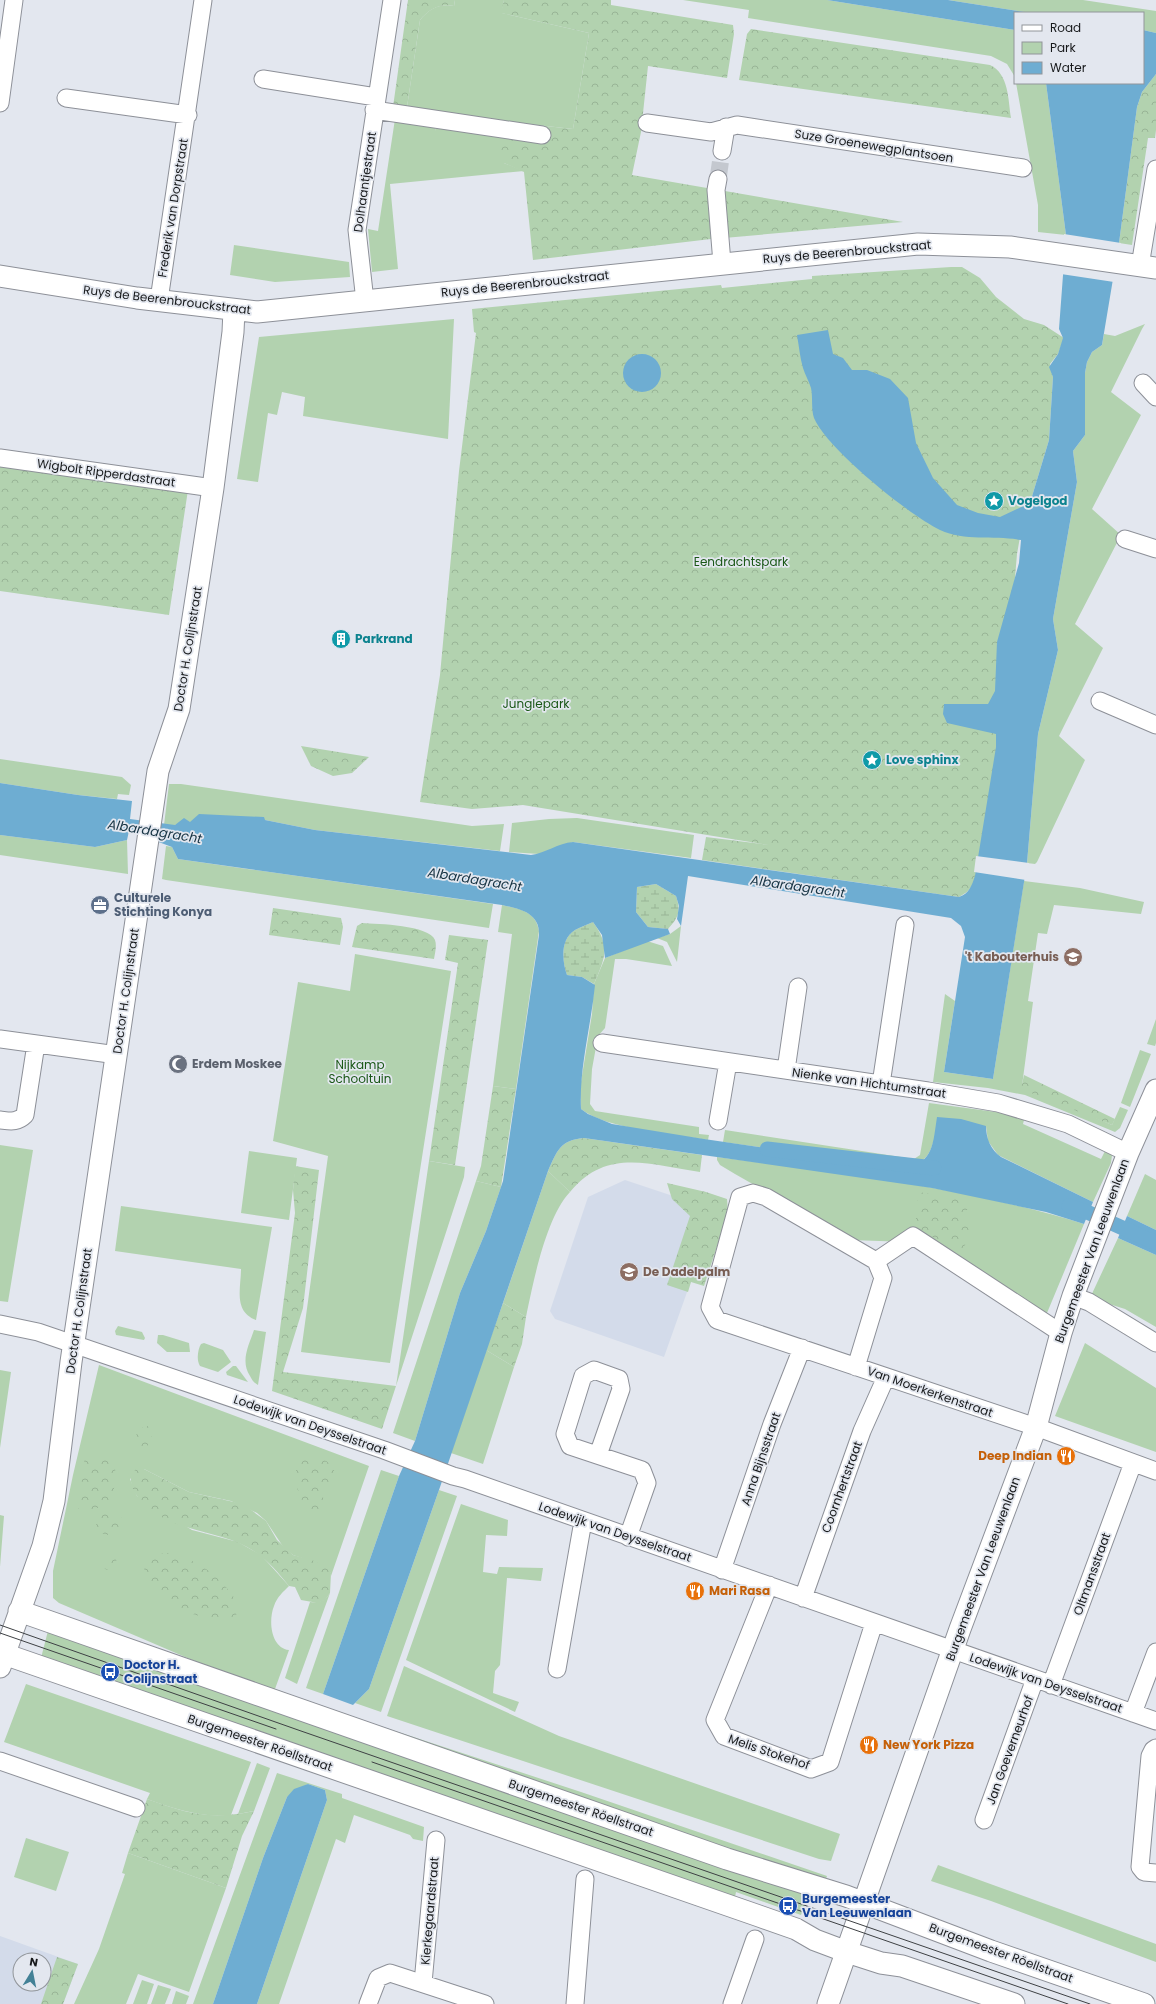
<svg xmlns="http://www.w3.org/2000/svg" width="1156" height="2004" font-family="Poppins,sans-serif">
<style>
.built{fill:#d3dbea;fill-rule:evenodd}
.green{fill:#b2d2af}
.forest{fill:url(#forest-crowns)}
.wetland{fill:url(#wetland-marsh)}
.water{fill:#6eadd2}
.pier{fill:#e3e7ef}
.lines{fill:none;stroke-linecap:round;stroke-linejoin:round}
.canal{stroke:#6eadd2;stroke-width:15}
.minor-tunnel{stroke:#c4c8cf;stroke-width:17;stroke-dasharray:17 8;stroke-linecap:butt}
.minor-casing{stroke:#8d9098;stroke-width:19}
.tertiary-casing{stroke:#8d9098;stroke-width:23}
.minor{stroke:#fff;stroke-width:17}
.tertiary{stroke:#fff;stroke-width:21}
.tram{stroke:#3e4144;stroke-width:1}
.labels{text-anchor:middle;stroke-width:3.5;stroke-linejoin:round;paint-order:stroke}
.street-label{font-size:12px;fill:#17191b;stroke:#e3e7ef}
.culture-label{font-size:12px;font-weight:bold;fill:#0d838f;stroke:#e3e7ef;text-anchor:start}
.park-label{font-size:12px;fill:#1a5817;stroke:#e3e7ef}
.service-label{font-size:12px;font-weight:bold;fill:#4e5e75;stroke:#e3e7ef;text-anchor:start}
.education-label{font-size:12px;font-weight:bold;fill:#785e54;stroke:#e3e7ef;text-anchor:end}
.worship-label{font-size:12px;font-weight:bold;fill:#5b616d;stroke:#e3e7ef;text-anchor:start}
.food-label{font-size:12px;font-weight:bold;fill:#c56008;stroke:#e3e7ef;text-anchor:start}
.transit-label{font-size:12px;font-weight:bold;fill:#164399;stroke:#e3e7ef;text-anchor:start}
.water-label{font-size:13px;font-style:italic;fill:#163343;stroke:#e3e7ef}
</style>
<defs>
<pattern id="forest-crowns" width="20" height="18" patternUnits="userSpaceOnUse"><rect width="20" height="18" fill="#b2d2af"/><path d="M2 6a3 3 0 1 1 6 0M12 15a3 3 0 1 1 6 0" fill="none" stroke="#98b496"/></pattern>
<pattern id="wetland-marsh" width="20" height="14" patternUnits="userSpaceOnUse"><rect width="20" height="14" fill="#b2d2af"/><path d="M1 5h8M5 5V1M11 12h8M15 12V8" fill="none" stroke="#98b496"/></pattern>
</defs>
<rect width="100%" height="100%" fill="#e3e7ef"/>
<path class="built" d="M625,1180L697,1204L708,1233L664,1357L555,1319L550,1311L588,1197Z
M0,1936L78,1964L63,2004H0ZM20,1960H44V1984H20Z"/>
<path class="green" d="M455,0H504L502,13L589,33L573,129L510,122L407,107L420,20C429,9 439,3 454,6Z
M683,0H827L1015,30V77L1007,64L991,56L748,18L749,10Z
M948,0H1083L1156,11V33L1143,30V13H1031Z
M1016,83H1046L1066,235L1038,232V205Z
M395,119L436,124L435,131L436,127L504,137V163L524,171L390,184L398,269L372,272L368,229L378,231Z
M234,245L349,262L350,277L275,282L230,275Z
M454,319L448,439L303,416L305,397L282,392L277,415L268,413L258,482L237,479L259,337Z
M1145,324L1142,329L1111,392L1141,415L1092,509L1121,535L1075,624L1103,648L1059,736L1085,760L1037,862L1035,864L1027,863L1038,734L1058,650L1053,619L1077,482L1073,451L1085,435V373L1087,362L1092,352L1102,345L1104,334L1115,336Z
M0,759L122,777L131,785L129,795L118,794L117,799L78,795L0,783Z
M169,784H181L472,826L504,824L500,851L315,830L265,820L190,822L175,825H164Z
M577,818L694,835L691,858L573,842L539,854L509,852L512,823L549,819Z
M0,835L95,847L127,840L128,874L0,855Z
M166,846L172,847L178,859L493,904L489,928L166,880L162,879Z
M1024,881L1080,888L1144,902L1141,914L1054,905L1047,934L1038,933L1028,1001L1033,1002L1022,1086L1112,1125L1120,1107L1128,1110L1120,1128L1115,1132L1025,1095L988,1088L933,1082L945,994L955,1001L944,1072L993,1079Z
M502,905C519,909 536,911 539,931L516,1089L493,1086L512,934L498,932Z
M681,926L677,962L667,942L657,938L670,934Z
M647,941L663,946L672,966L626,959H615L605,1028L598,1036L592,1069L590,1104L595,1111L699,1127V1134L709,1135L708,1140C675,1134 605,1129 581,1109L580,1088L592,1014L594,984L605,958Z
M355,954L451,971L390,1363L301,1352L328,1156L273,1141L298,982L350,991Z
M1156,1019V1043L1155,1046L1147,1044Z
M1140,1050L1151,1054L1130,1107L1121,1103Z
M929,1103L1025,1116L1023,1124L1101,1159L1106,1149L1112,1155L1111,1163L1093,1202L998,1155L988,1141L986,1126L933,1143C929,1158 920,1165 905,1168L723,1142L725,1130L914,1159L920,1155Z
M0,1145L33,1150L8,1302L0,1301Z
M249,1151L297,1158L289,1220L241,1213Z
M717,1157C840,1173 965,1187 1084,1224L1042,1325L908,1242L851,1240L735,1174L720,1165L717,1160Z
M429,1161L465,1167L464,1177L396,1386Z
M548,1171L570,1192C546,1217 533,1283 526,1317L503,1303Z
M1145,1174L1156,1180V1230L1127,1216Z
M476,1181L501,1187L486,1231L460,1293L415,1441L393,1433Z
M121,1206L272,1227L256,1320C233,1311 241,1288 241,1269L115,1251Z
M1118,1238L1156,1255V1327L1125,1309L1090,1298Z
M118,1326L142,1332L145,1338L144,1340L116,1335L115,1331Z
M254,1330L266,1332L258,1385C254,1383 252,1380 250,1376C240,1361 249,1345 254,1330Z
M158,1335H163L189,1343L190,1352H167L157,1343Z
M204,1343L223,1350L231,1362L218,1372L200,1366C196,1360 198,1349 201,1344Z
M1085,1343L1156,1388V1452L1055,1416Z
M486,1350L514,1367L483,1464L451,1453Z
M99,1365L369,1466L331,1576V1573L302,1558L293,1555L284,1548L266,1521L257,1513L231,1501L189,1492L144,1469L130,1479L137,1496L192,1530L238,1542L261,1555L289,1586C283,1592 277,1597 274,1606C268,1621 271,1648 289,1650L275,1689L291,1695L288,1701L59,1603L53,1598V1571L73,1475Z
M233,1366H236L248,1382L227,1375L226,1372Z
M0,1370L11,1372L0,1448Z
M381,1470L399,1476L323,1694L306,1688Z
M439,1490L457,1496L381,1712L355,1703L369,1689Z
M461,1504L508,1520L507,1536L486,1535L483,1572L497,1574L499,1567L543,1568L541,1581L507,1578L500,1665L495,1671L493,1693L519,1702L515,1712L406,1660Z
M0,1515L4,1516L0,1567Z
M330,1593L297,1684L285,1678L310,1602C320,1603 325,1601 330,1593Z
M50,1623L815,1893L812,1903L806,1902L801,1915L736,1892L735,1897L805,1922L809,1925L41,1658Z
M404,1666L559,1736L840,1834L831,1861L819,1859L387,1716Z
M26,1684L251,1762L231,1815C202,1818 174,1809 147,1799L150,1793L4,1742Z
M303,1699L377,1725L581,1792L827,1876L824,1884L299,1705Z
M257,1763L270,1768L254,1811L238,1814Z
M277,1773L342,1794V1798L424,1827L423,1841L413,1839L410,1835L354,1815L345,1843L336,1839L279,2004H257L327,1800L325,1790L308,1784L287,1797L263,1858L213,2004H193Z
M26,1838L69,1852L56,1891L14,1877Z
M128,1853L226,1888L189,1992L138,1974L126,2004H74L99,1949L125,1874L122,1873Z
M938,1865L1156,1944V1962L991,1901L931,1881Z
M142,1980L154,1984L147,2004H133Z
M158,1985L171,1989L165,2004H151Z
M176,1991L189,1996L186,2004H172Z"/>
<path class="forest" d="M408,0H455L454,6C440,3 429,9 420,20L407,107H393Z
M504,0H611V5L733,25L734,34L727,78L648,66L641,132L632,175L707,188L711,239L533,260L524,172L504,163L501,160V140L510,122L573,129L589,33L501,13Z
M751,29L990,65C1009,74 1008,99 1011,118L739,80L747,34Z
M1156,74V130L1155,138H1148L1132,245L1119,243L1137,107L1142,92Z
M725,191L903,222L724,238Z
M951,267H962L980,278L996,297L1024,319L1044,325L1064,338L1058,354L1050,364L1053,377L1049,440L1030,503H1026L1017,554L989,881L972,886L967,892L959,897L702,860L706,837L769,845L523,805L472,809L420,802L440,675L459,471L476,333L474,332L472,309L721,285L722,288L812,279V276Z
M0,463L188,490L169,615L0,591Z
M301,746L369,757L352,773L333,776L311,766Z
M273,908L341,918L343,927L340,945L269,935Z
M362,923C378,924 429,925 435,940C437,946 435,953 434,959L352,947L357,926Z
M449,935L488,940L455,1165L429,1161L458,963L445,960Z
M1024,1075L1115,1119L1112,1125L1021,1089Z
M493,1086L516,1089L501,1187L476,1181L481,1166Z
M584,1138L702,1155L700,1172C650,1165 607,1147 570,1192L548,1171C557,1151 560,1140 584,1138Z
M295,1166L319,1170L303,1308L283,1372L396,1386L382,1429L272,1391L295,1213L293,1190Z
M667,1183L706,1192L727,1199L728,1213L704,1286L691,1282L688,1292L667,1285L690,1216L672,1199Z
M907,1190L971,1201L964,1217L972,1231L961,1253L914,1226L920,1203Z
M503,1303L526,1317L522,1344L514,1367L486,1350Z
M148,1426L154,1443L141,1448L135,1430Z
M85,1455L114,1458C116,1467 115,1474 115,1483C112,1506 100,1511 78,1509Z
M314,1456C338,1461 343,1484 323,1497L325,1508L321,1515C307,1520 298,1510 302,1496C289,1481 294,1460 314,1456Z
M136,1469H144L189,1492L243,1504L266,1521L277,1540L293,1555L312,1560L327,1568L331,1573L330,1593L325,1600L318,1603L301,1600L295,1587L289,1586C277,1571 265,1557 247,1547C213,1528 156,1531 134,1491C130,1482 129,1476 136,1469Z
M96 1522a13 13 0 1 1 26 0a13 13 0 1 1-26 0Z
M117,1550L118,1557L111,1571L105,1569L100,1562L111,1552Z
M167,1553C200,1560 219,1575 238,1603L236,1616C205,1630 143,1596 143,1560L150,1555Z
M147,1799C188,1814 211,1820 254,1811L242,1836L226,1888L128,1853Z
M57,1957L78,1964L63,2004H41Z"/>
<path class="wetland" d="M656,884L676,896C681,911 679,917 668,929L648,927L636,912L637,887Z
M593,922C611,947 605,958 594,984L582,977L567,975C562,961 560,939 575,930C580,927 587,925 593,922Z"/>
<path class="water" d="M827,0H948L1031,13H1015V30Z
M1143,30L1156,33V74L1142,92L1137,107L1119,243L1102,345L1092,352L1087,362L1085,373V435L1073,451L1077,482L1053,619L1058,650L1038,734L1027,863L993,1079L944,1072L965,937L961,926L951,918L688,876L681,926L677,919L679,906L676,896L656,884L637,887L636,912L648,927L668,929L670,934L605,958L602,935L593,922C587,925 580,927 575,930C560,939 562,961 567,975L582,977L595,985C591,1026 579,1068 581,1109L588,1114L612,1124L704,1139L905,1168C934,1163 933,1142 937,1117L961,1119L986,1126C986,1139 991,1150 1001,1157L1093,1202L1084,1224L1046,1212L932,1188L584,1138C560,1140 557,1151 548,1171L439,1490L369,1689L353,1705L323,1694L399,1476L415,1441L460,1293L486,1231L503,1181L539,935C540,913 520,909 502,905L178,859L172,847L129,831L127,840L95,847L0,835V783L78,795L132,801L130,819L175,825L184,818L190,822L199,814L264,817L265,820L315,830L531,855C546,853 558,843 573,842L959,897C969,894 972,885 975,876L996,747V734L947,723L943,714L944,704H988L995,691L997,642L1019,563L1021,540C995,535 966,542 940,530C909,515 827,449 814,418C811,409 813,397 811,388C809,381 805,375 803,368C800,358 799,346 797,335L828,330L833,354L843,358L852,370H867L890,379L908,398L916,443L933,478L957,505L978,513L1000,517L1030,503L1049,440L1053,377L1049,367L1058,354L1063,338L1059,329L1066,235L1046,83H1143Z
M623 373a19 19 0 1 1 38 0a19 19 0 1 1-38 0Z
M1127,1216L1156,1230V1255L1118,1238Z
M308,1784L325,1790L327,1800L257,2004H213L263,1858L287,1797L294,1789Z"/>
<path class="pier" d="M1064,234L1121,243L1114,282L1061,274Z
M976,856L1029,863L1026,880L974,872Z"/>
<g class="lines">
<path class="canal" d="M767,1149L934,1168
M1069,1206L1087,1212L1156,1243"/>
<path class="minor-tunnel" d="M718,179L722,151"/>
<defs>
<path id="minor" d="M263,79L376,97
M66,98L188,115
M0,103L14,0
M374,110L542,135
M647,123L711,132L737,125L1023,168
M722,151L726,127
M718,179L716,190L722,263
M1140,266L1156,169
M159,300L203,0
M365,301L357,230L392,0
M1143,383L1156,397
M0,458L213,488
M1125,539L1156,549
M1100,701L1156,725
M0,1039L117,1055
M602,1043L928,1091L998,1103L1068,1124L1128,1153
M786,1070L798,987
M881,1084L905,925
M0,1120C10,1121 17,1123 25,1115L36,1044
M718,1121L728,1062
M1073,1296L1089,1302L1156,1343
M0,1324L38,1332L384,1450L453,1476L465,1479L1156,1721
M1061,1333L913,1236L876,1261L766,1197L753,1193L740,1197L710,1307L717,1320L1036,1427L1156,1471
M856,1367L883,1278L876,1261
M598,1455L621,1389L619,1379L594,1370L583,1376L565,1434L570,1446L642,1470L647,1483L628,1537
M722,1570L772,1424L802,1348
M769,1585L715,1720L724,1736L811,1769L830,1762L874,1623
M803,1598L862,1431L886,1377
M557,1669L583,1521
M1051,1685L1133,1463
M1133,1713L1156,1652
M1156,1748L1153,1750L1150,1756L1140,1867L1144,1872L1156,1873
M0,1761L136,1808
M984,1820L1035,1679
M423,1983L436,1840
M368,2004L378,1978L390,1973L485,2004
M575,2004L585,1879
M732,2004L755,1939"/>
<path id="tertiary" d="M0,276L137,298L257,312L918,244L1010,247L1156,268
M19,1611L727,1859L846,1896L991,1951L1144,2004
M4,1654L759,1916L796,1929L815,1940L847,1952L881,1963L902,1966L1014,2004
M0,1667L43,1546L54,1501L71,1362L158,771L179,709L213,488L233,332L234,310
M828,2004L960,1629L1036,1427L1061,1333L1073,1296L1128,1153L1156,1090"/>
</defs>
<use href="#minor" class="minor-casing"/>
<use href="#tertiary" class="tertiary-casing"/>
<use href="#minor" class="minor"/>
<use href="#tertiary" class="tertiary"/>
<path class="tram" d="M0,1625L301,1731L1090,2004
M0,1633L276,1729
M372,1762L1068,2004"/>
</g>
<defs>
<symbol id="sight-disc" viewBox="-11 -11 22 22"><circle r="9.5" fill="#0f9aa8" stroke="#e3e7ef"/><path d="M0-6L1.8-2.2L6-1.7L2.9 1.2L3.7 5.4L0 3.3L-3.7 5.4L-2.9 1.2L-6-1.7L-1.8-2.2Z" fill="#fff"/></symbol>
<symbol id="building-disc" viewBox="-11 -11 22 22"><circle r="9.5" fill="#0f9aa8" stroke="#e3e7ef"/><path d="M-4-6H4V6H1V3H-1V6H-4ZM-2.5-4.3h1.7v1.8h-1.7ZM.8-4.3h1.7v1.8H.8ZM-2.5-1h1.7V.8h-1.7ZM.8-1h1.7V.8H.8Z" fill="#fff"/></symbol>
<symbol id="office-disc" viewBox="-11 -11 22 22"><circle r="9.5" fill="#5c6f8a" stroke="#e3e7ef"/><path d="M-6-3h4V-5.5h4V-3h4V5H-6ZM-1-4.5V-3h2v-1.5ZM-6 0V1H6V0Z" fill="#fff"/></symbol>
<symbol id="school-disc" viewBox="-11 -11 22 22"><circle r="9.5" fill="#8d6e63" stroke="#e3e7ef"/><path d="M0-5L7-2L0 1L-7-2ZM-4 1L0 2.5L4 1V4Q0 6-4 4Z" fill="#fff"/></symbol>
<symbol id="mosque-disc" viewBox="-11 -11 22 22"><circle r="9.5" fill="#6b7280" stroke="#e3e7ef"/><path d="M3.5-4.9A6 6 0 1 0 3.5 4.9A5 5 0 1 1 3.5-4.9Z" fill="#fff"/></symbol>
<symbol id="restaurant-disc" viewBox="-11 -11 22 22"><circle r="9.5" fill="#e8710a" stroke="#e3e7ef"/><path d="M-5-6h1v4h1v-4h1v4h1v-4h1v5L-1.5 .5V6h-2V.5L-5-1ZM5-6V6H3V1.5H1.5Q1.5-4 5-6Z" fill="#fff"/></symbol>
<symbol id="bus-disc" viewBox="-11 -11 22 22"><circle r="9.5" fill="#1a4fb4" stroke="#e3e7ef"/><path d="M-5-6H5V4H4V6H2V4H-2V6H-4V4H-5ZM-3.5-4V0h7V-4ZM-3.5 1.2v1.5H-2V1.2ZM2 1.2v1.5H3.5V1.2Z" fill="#fff"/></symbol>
</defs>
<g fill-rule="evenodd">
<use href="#sight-disc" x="983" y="490" width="22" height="22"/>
<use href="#building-disc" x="330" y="628" width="22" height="22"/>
<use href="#sight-disc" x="861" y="749" width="22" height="22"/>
<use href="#office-disc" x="89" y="894" width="22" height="22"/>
<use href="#school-disc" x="1062" y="946" width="22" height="22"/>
<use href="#mosque-disc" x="167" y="1053" width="22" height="22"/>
<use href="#school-disc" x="618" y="1261" width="22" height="22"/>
<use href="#restaurant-disc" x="1055" y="1445" width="22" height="22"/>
<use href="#restaurant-disc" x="684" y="1580" width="22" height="22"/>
<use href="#bus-disc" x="99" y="1661" width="22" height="22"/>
<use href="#restaurant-disc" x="858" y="1734" width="22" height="22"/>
<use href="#bus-disc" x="777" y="1895" width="22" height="22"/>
</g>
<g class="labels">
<g class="street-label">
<text transform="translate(874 146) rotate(9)" y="4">Suze Groenewegplantsoen</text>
<text transform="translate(365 182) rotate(-82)" y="4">Dolhaantjestraat</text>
<text transform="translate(173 208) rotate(-81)" y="4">Frederik van Dorpstraat</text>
<text transform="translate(847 252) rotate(-5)" y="4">Ruys de Beerenbrouckstraat</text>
<text transform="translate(525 284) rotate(-6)" y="4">Ruys de Beerenbrouckstraat</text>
<text transform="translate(167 300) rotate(7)" y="4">Ruys de Beerenbrouckstraat</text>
<text transform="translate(106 473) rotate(8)" y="4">Wigbolt Ripperdastraat</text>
<text transform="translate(188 649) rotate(-81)" y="4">Doctor H. Colijnstraat</text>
<text transform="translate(126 991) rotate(-82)" y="4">Doctor H. Colijnstraat</text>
<text transform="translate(869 1083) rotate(8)" y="4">Nienke van Hichtumstraat</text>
<text transform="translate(1092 1251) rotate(-70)" y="4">Burgemeester Van Leeuwenlaan</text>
<text transform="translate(79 1311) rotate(-82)" y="4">Doctor H. Colijnstraat</text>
<text transform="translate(930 1392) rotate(19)" y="4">Van Moerkerkenstraat</text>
<text transform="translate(310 1425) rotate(19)" y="4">Lodewijk van Deysselstraat</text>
<text transform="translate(761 1459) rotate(-71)" y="4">Anna Bijnsstraat</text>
<text transform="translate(842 1487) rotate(-70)" y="4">Coornhertstraat</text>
<text transform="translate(615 1532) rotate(19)" y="4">Lodewijk van Deysselstraat</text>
<text transform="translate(983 1569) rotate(-70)" y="4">Burgemeester Van Leeuwenlaan</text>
<text transform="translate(1092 1574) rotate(-70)" y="4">Oltmansstraat</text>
<text transform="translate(1046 1683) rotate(19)" y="4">Lodewijk van Deysselstraat</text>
<text transform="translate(260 1743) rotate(19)" y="4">Burgemeester Röellstraat</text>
<text transform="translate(1010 1750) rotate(-70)" y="4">Jan Goeverneurhof</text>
<text transform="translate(769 1752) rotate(19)" y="4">Melis Stokehof</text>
<text transform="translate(581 1808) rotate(19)" y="4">Burgemeester Röellstraat</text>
<text transform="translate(430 1911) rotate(-85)" y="4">Kierkegaardstraat</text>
<text transform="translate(1001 1953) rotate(20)" y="4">Burgemeester Röellstraat</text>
</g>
<g class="culture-label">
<text x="1008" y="505">Vogelgod</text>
<text x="355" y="643">Parkrand</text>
<text x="886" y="764">Love sphinx</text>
</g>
<g class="park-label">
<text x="741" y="566">Eendrachtspark</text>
<text x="536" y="708">Junglepark</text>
<text x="360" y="1069">Nijkamp<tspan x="360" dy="14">Schooltuin</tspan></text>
</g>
<g class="service-label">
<text x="114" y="902">Culturele<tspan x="114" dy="14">Stichting Konya</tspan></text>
</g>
<g class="education-label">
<text x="1059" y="961">'t Kabouterhuis</text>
<text x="643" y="1276" text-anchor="start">De Dadelpalm</text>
</g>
<g class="worship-label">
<text x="192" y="1068">Erdem Moskee</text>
</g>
<g class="food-label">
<text x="1052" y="1460" text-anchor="end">Deep Indian</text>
<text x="709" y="1595">Mari Rasa</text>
<text x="883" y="1749">New York Pizza</text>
</g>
<g class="transit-label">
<text x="124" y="1669">Doctor H.<tspan x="124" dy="14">Colijnstraat</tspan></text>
<text x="802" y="1903">Burgemeester<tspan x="802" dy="14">Van Leeuwenlaan</tspan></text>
</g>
<g class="water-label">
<text transform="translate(155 831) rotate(9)" y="5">Albardagracht</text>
<text transform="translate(475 879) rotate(9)" y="5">Albardagracht</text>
<text transform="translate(798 886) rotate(8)" y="5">Albardagracht</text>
</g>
</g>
<rect x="1014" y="12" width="130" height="72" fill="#e3e7ef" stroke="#91959a"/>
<rect x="1022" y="25" width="20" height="6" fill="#ffffff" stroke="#91959a"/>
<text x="1050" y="32" font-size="12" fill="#17191b">Road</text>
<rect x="1022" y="42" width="20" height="12" fill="#b2d2af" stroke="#91959a"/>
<text x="1050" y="52" font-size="12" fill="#17191b">Park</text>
<rect x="1022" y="62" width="20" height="12" fill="#6eadd2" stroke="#91959a"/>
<text x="1050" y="72" font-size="12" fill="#17191b">Water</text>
<g transform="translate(32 1972) rotate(10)"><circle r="19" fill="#e3e7ef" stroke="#91959a"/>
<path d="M0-3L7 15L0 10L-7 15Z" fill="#438196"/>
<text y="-6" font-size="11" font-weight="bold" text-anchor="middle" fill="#17191b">N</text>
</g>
</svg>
